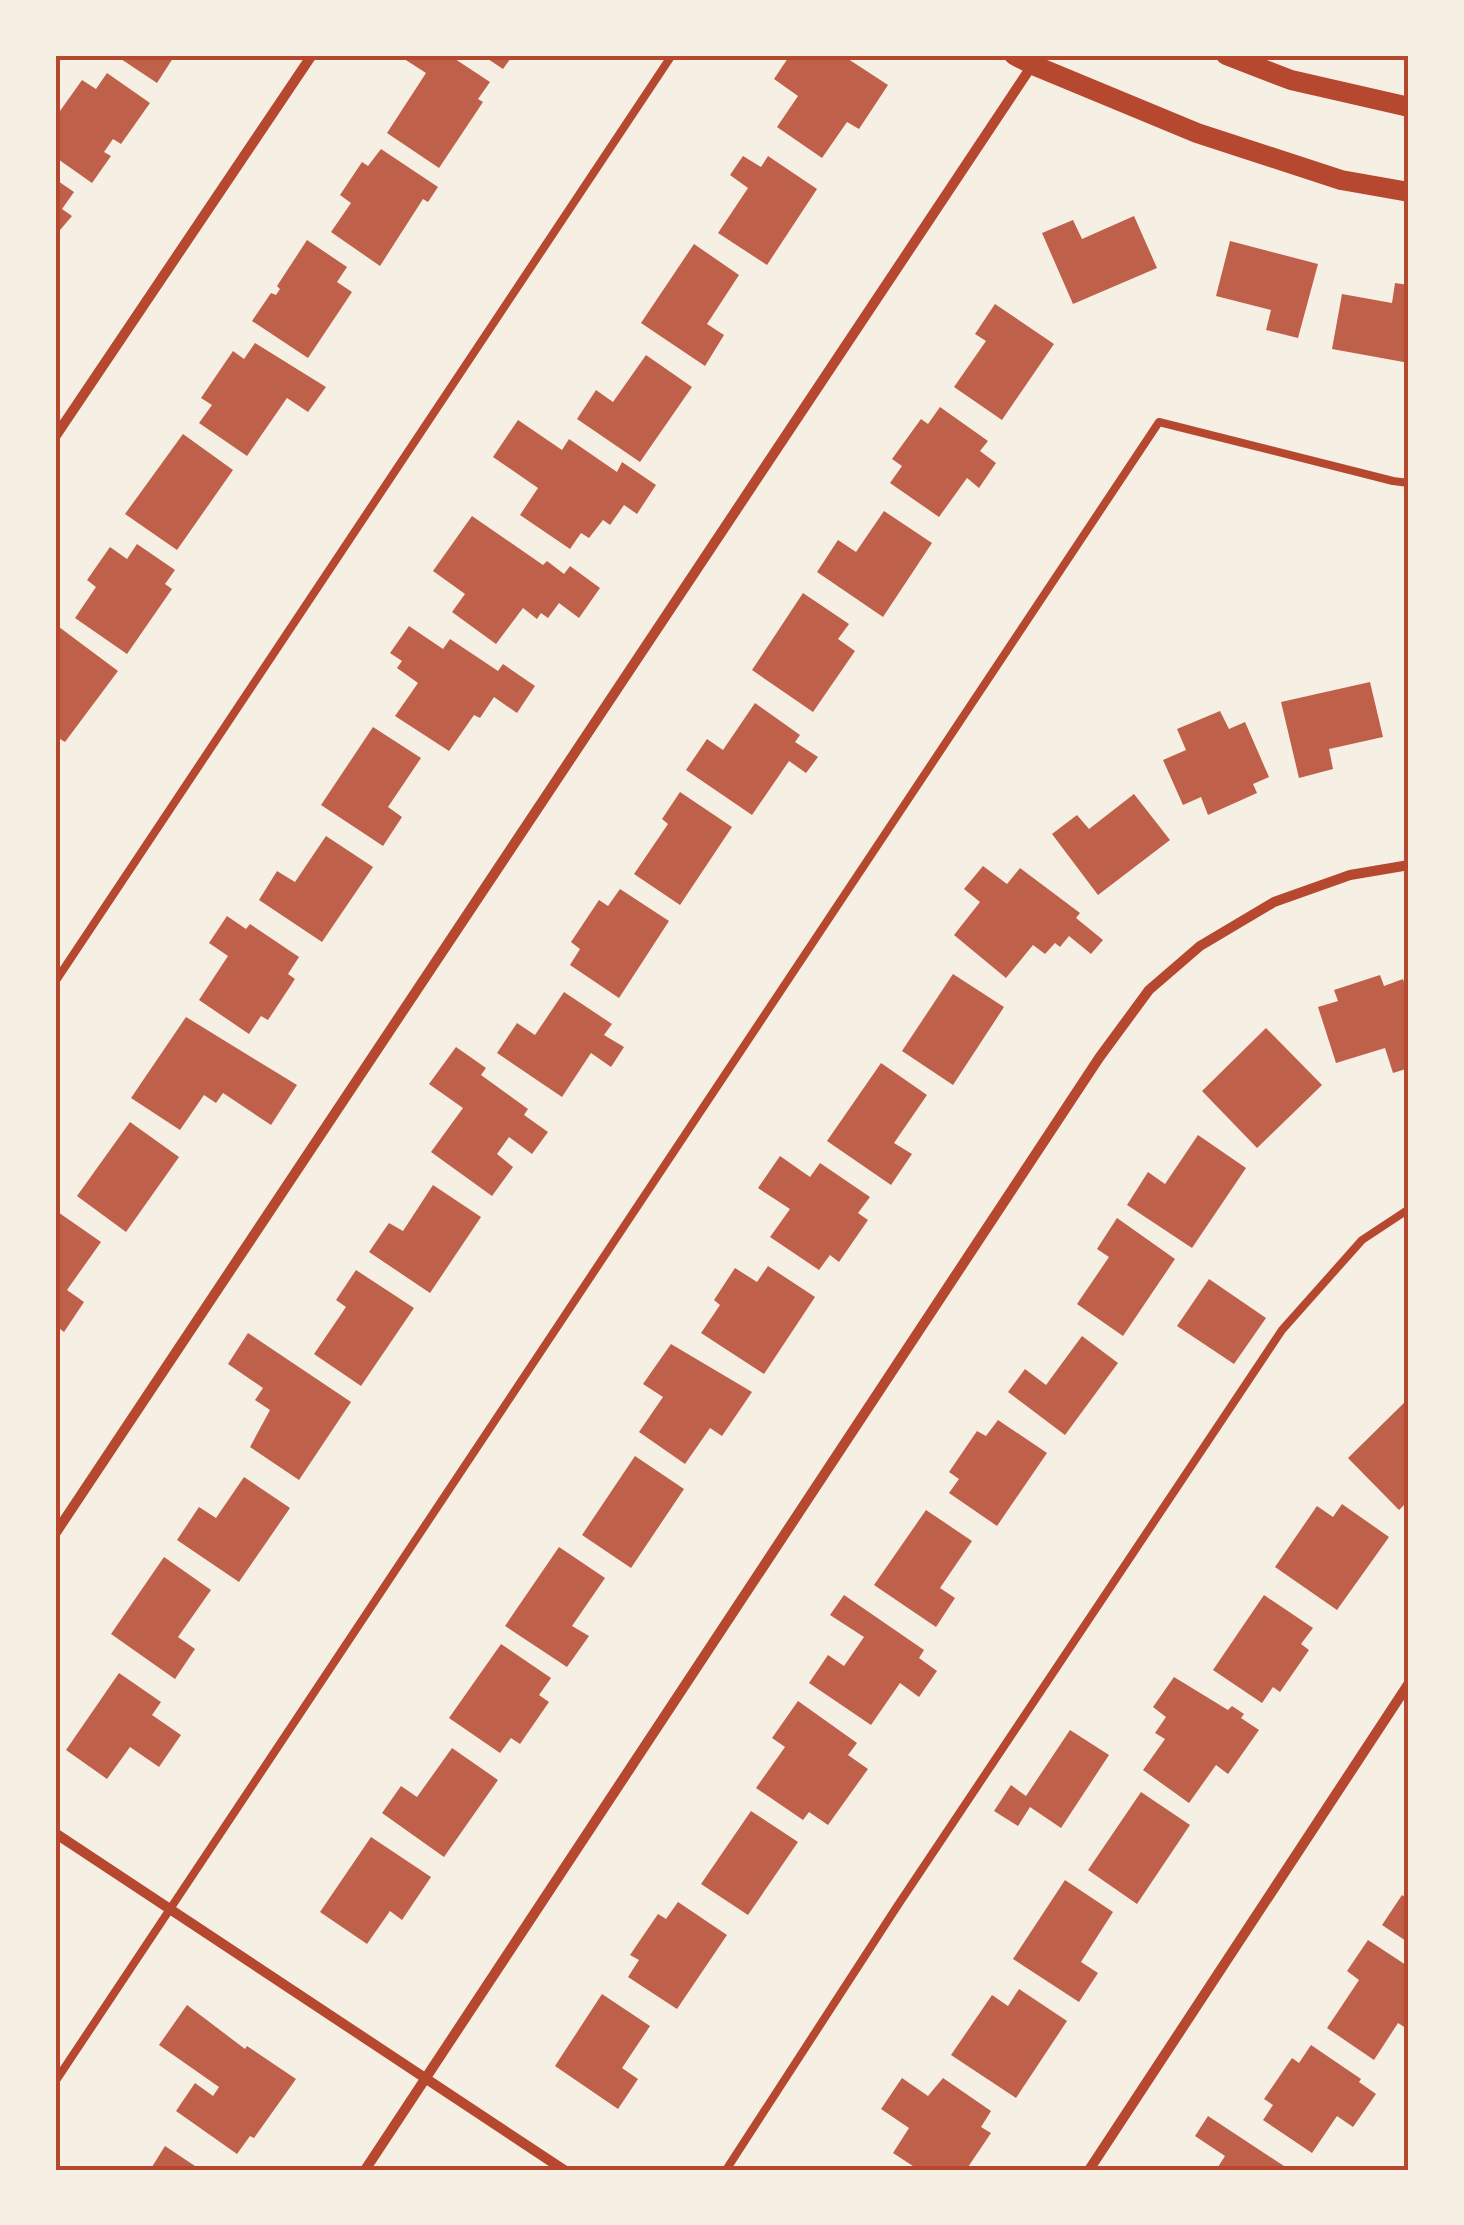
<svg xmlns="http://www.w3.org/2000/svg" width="1464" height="2225" font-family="Arial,sans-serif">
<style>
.building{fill:#bf614a}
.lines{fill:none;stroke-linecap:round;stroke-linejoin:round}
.service{stroke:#b5482f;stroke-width:8}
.minor{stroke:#b5482f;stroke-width:10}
.secondary{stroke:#b5482f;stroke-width:20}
.neatline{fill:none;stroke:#b5482f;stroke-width:4}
</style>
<rect width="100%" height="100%" fill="#f6efe4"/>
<path class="building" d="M115,55H175L157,83Z
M398,55H449L490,82L478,99L483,102L439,168L387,133L426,73Z
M482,55H513L503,69Z
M790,55H842L888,85L859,129L847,122L822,158L777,127L798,96L774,79Z
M107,73L150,103L121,144L113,139L104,152L111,156L92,183L55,157V118L82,80L96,89Z
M381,149L438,187L428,202L423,199L380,266L331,232L351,203L340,195L362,162L368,166Z
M743,156L761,167L768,156L817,189L767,265L718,233L748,188L730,175Z
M55,179L74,192L62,209L72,216L55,236Z
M1134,216L1157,268L1073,304L1042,233L1073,220L1082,239Z
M307,240L347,267L337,282L352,292L308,358L252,321L271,293L276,295L280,289L277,286Z
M1230,241L1318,264L1298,338L1266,330L1271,310L1216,296Z
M694,244L739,275L707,324L724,335L705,366L641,323Z
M1395,283L1409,285V363L1332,349L1342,294L1392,303Z
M995,304L1054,344L1002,420L954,387L986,341L975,334Z
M255,343L326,387L308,412L287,398L247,456L199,423L212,405L201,398L233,351L244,359Z
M646,355L692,387L640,462L577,419L596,390L613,402Z
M940,407L988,441L980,451L996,463L979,488L967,478L939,517L890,483L902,466L892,459L921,419L928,424Z
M518,420L562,450L569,439L617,472L622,462L656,485L637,514L624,505L610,525L603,520L589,538L581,533L570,549L520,515L538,488L493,457Z
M183,434L233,470L177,550L125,514Z
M884,511L932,543L883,617L817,572L838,540L856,552Z
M472,516L543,565L547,561L564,574L570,566L600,588L579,618L559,603L548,618L541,613L537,619L523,608L496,644L452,612L465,594L433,571Z
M137,544L175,570L165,584L172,589L127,654L75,618L96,587L87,580L110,547L127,559Z
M803,593L849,624L838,639L855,651L813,712L752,670Z
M55,624L118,671L65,742L55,736Z
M409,626L443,649L450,639L498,671L503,664L535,686L517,713L494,697L480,718L474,715L449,751L395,716L418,683L397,668L402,661L390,653Z
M1370,682L1383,737L1329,749L1333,769L1299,778L1281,702Z
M755,703L800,735L795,742L818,757L806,773L789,761L752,815L686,770L707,739L723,750Z
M1220,711L1229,729L1245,722L1269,777L1253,784L1257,793L1208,815L1201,797L1183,805L1163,760L1186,750L1177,729Z
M373,727L421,758L388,807L402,817L383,846L321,805Z
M680,792L732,827L680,905L634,874L668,824L662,819Z
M1134,794L1170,840L1098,895L1052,834L1077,815L1089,829Z
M326,836L373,867L322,942L259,900L277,871L295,882Z
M983,866L1007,884L1020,868L1080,913L1076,918L1103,940L1091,954L1069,936L1060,947L1055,943L1045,954L1033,945L1006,978L954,935L980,902L964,889Z
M620,889L669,921L619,998L570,965L580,949L571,942L599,900L608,906Z
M227,916L246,929L250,924L299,957L288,974L295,979L268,1020L261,1016L249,1034L199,1000L228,956L209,943Z
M953,974L1004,1007L953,1085L902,1051Z
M1380,975L1384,986L1403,979L1409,997V1068L1393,1073L1385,1048L1336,1063L1318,1007L1338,1001L1334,990Z
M564,992L612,1024L604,1035L624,1047L611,1067L591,1053L562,1097L497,1053L517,1023L535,1035Z
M186,1017L297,1085L271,1125L223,1093L216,1103L204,1095L180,1130L131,1098Z
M1266,1028L1322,1085L1257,1148L1202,1091Z
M456,1047L486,1068L481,1075L528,1109L524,1115L548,1132L532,1154L509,1137L497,1154L513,1167L492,1196L431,1152L463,1108L429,1084Z
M881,1063L927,1095L894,1143L912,1154L891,1185L827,1141Z
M130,1122L179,1157L126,1232L77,1196Z
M1198,1135L1246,1168L1192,1248L1127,1205L1148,1172L1165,1184Z
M780,1156L810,1177L820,1163L870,1197L858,1213L868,1220L839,1262L830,1255L819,1270L770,1237L790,1209L758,1188Z
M433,1185L481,1217L430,1293L369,1252L389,1223L403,1231Z
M55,1210L101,1242L67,1290L84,1302L64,1332L55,1325Z
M1117,1218L1175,1259L1123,1336L1077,1304L1109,1257L1097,1249Z
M768,1266L815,1297L764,1374L701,1333L720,1305L714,1300L735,1268L757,1282Z
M356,1270L414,1308L361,1386L314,1354L346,1307L336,1300Z
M1209,1279L1266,1318L1234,1364L1177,1326Z
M248,1333L351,1402L299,1480L250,1447L270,1410L255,1400L263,1388L228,1364Z
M1082,1336L1118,1363L1065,1435L1008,1392L1025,1369L1046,1385Z
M671,1344L752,1392L722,1436L710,1428L685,1464L639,1432L663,1397L643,1384Z
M1409,1398V1500L1399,1510L1348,1458Z
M998,1420L1047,1453L997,1526L949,1493L959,1479L949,1472L977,1431L986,1436Z
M635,1456L684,1489L631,1568L582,1535Z
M244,1477L290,1508L239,1582L177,1540L199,1507L216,1518Z
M1342,1504L1389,1537L1337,1610L1275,1567L1317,1506L1333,1517Z
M926,1510L972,1541L940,1588L955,1598L936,1627L874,1585Z
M559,1547L605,1578L572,1626L589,1636L567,1667L505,1626Z
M164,1557L211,1590L178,1637L195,1649L175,1679L111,1634Z
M844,1595L924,1650L919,1658L937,1671L919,1697L900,1683L871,1725L809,1683L828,1655L844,1666L864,1637L830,1615Z
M1264,1595L1313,1628L1301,1644L1309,1650L1280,1692L1273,1687L1262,1703L1213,1670Z
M501,1644L551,1678L539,1695L549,1702L520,1744L511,1738L500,1753L449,1718Z
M119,1673L161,1702L152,1715L181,1735L159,1767L130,1747L107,1779L66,1750Z
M1174,1677L1228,1710L1232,1706L1244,1714L1241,1718L1259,1730L1228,1774L1216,1765L1189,1803L1143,1770L1165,1739L1155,1733L1166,1717L1153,1707Z
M798,1701L857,1743L848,1755L868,1769L828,1825L809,1812L803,1820L756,1788L785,1747L772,1738Z
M1070,1730L1109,1755L1061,1828L1030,1807L1018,1826L994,1811L1011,1785L1026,1796Z
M452,1748L498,1780L444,1857L382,1813L401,1786L417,1797Z
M1141,1792L1190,1825L1137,1904L1088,1870Z
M751,1811L798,1842L748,1915L701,1884Z
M371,1837L431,1877L402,1920L390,1911L367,1944L320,1912Z
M1065,1880L1113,1912L1081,1962L1098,1973L1079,2002L1013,1959Z
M1402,1895L1409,1900V1943L1382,1925Z
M678,1902L727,1935L677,2009L628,1977L639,1960L630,1955L658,1914L666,1919Z
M1368,1940L1409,1967V2030L1398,2023L1374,2060L1327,2028L1359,1980L1347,1971Z
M1019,1989L1067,2021L1016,2098L951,2055L992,1995L1008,2006Z
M602,1994L650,2026L622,2068L638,2079L618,2109L555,2066Z
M187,2005L245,2049L247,2046L296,2079L254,2138L250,2136L237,2154L176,2111L195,2083L213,2096L219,2087L159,2045Z
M1311,2045L1361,2079L1359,2082L1376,2094L1353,2127L1337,2116L1312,2153L1263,2120L1273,2105L1264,2099L1292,2058L1299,2063Z
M902,2078L928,2096L943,2078L991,2111L981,2127L991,2133L966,2170H919L893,2153L909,2128L881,2109Z
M1208,2116L1290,2170H1216L1225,2156L1195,2136Z
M165,2146L201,2170H150Z"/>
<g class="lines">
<path class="service" d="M55,982L672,55
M55,2082L1159,422L1393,481L1409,483
M726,2170L896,1908L1282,1330L1362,1240L1409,1209"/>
<path class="minor" d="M55,437L312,55
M55,1534L1039,55
M55,1833L564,2170
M365,2170L1099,1058L1149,990L1200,946L1274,902L1350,875L1409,865
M1089,2170L1409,1683"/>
<path class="secondary" d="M1014,55L1033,65L1197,133L1341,180L1409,192
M1226,55L1291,80L1409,107"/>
</g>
<rect width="1464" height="2225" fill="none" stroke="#f6efe4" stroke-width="115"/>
<rect x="58" y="58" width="1348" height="2110" class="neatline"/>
</svg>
